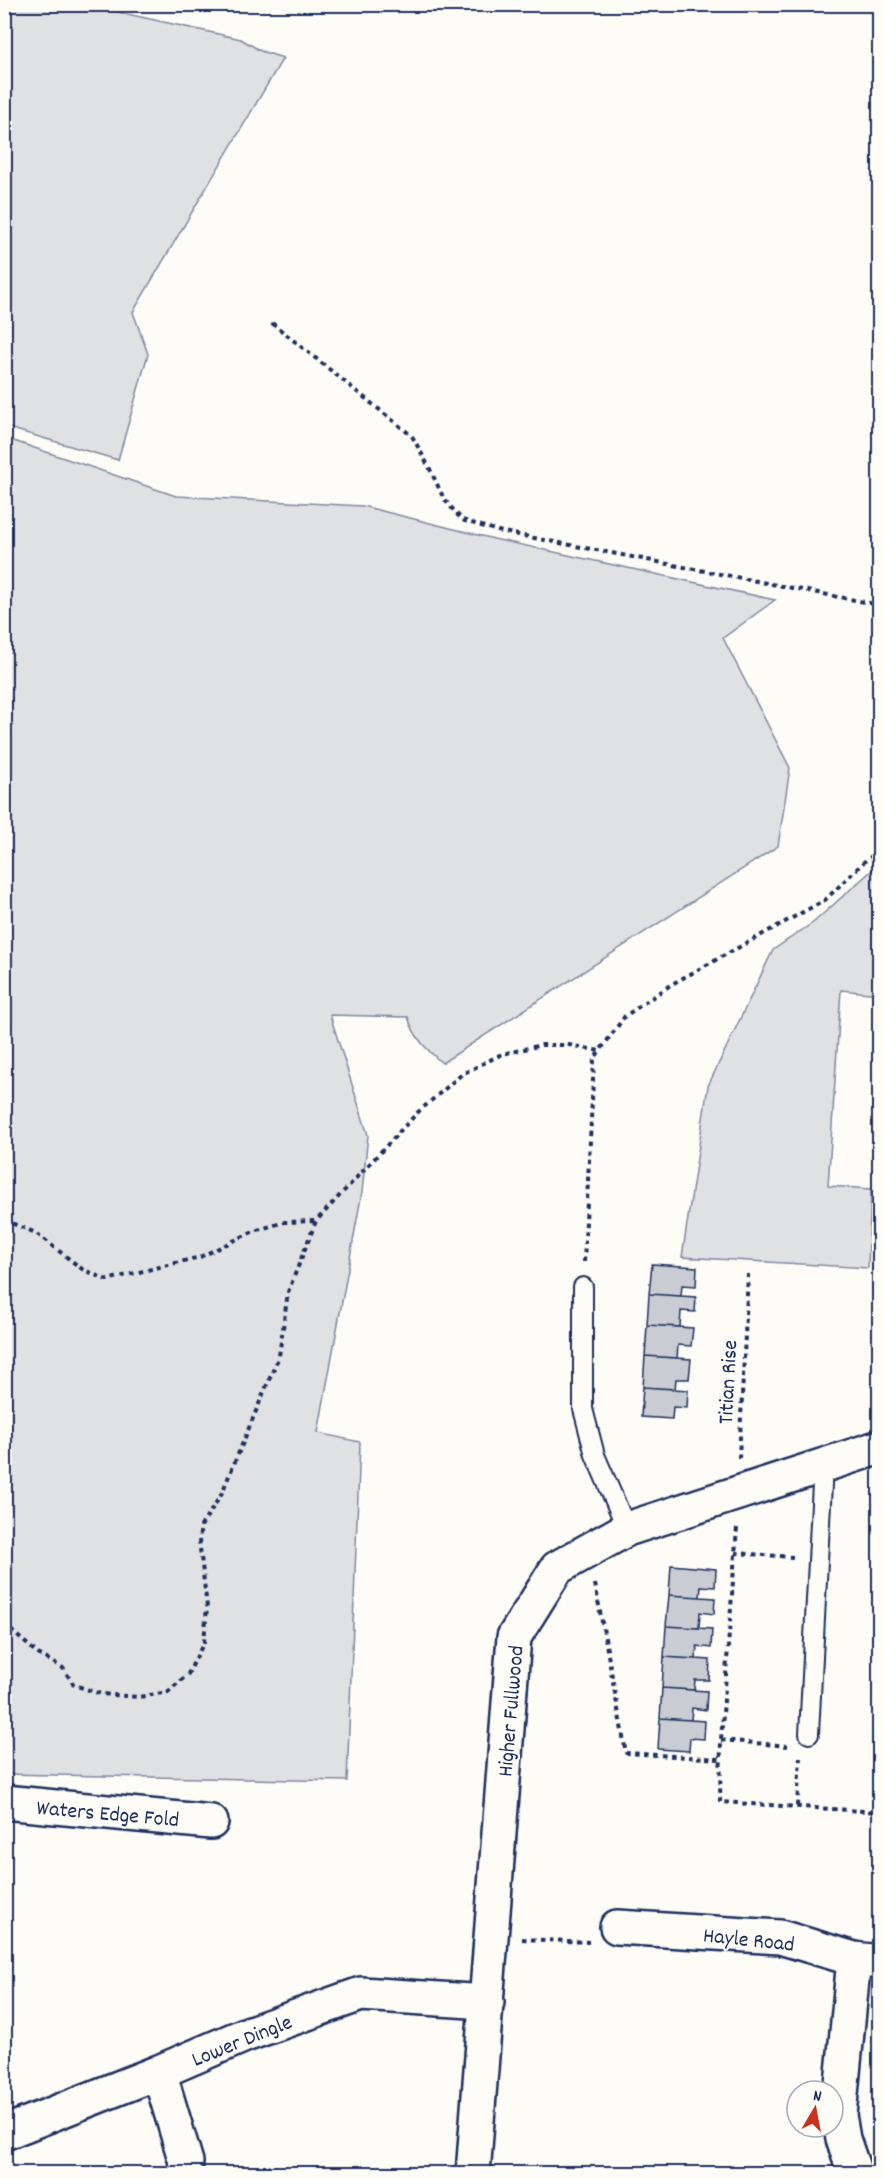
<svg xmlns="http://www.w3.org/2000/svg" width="884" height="2178" font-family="Dekko,sans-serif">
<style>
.green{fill:#e0e1e3;stroke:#7e88a0;stroke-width:1.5}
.building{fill:#c9ccd3;stroke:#1b2f5e;stroke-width:1.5}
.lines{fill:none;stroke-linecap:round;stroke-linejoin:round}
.service-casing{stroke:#1b2f5e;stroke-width:22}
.minor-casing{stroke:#1b2f5e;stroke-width:38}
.path{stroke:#1b2f5e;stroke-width:4;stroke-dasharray:4.5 4.5;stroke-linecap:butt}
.service{stroke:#fdfcf7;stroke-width:18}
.minor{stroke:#fdfcf7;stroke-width:33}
.labels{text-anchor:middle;stroke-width:4.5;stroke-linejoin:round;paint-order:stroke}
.street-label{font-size:22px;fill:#1b2f5e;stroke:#fdfcf7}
</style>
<rect width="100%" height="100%" fill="#fdfcf7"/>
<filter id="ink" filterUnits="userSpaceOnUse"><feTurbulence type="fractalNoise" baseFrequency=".0167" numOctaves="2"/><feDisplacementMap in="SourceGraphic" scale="12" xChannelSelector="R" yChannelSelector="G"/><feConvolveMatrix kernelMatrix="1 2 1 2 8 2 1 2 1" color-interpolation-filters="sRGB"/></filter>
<g filter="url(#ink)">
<path class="green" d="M4,5H86L241,39L261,51L283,58L133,312L148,354L118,460L5,427Z
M5,438L176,496L362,506L494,539L775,600L723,638L790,768L778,846L442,1063C426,1049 414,1037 408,1017L330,1015L368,1135L362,1192L318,1433L360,1442L347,1781L5,1774Z
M879,864V994L841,990L828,1186L871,1189L868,1268L682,1257L708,1086L773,950L814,922Z"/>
<path class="building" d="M652,1264L697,1267L696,1286L682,1285L681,1296L649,1294Z
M649,1294L696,1297L695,1312L681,1311L680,1327L647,1325Z
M647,1325L693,1328L691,1346L678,1345L677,1358L645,1356Z
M645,1356L691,1359L689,1379H676L675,1389L643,1387Z
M643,1387L688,1390L687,1408L673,1407L672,1419L641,1417Z
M671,1565L716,1569L715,1587L701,1586L700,1597L669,1595Z
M669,1595L715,1598L714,1614L700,1612L699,1628L666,1626Z
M666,1626L712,1629L711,1648L697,1646L696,1659L664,1657Z
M664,1657L710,1660L709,1680H695L694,1690L662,1688Z
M662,1688L707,1691L706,1710L692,1708L691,1720L660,1718Z
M660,1718L705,1721L704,1739L690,1738L689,1751L658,1749Z"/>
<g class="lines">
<defs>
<path id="service" d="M583,1287V1409L595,1455L627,1529
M809,1734L823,1465"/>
<path id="minor" d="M4,1802L211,1822
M617,1927L780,1937L854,1959L880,1962
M854,1959L839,2115L843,2139L855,2174
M159,2072L186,2162L185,2174
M4,2133L159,2072L245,2035L361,1994L487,2002
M473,2174L514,1637L557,1568L627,1529L880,1447"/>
</defs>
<use href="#service" class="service-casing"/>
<use href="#minor" class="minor-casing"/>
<path class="path" d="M272,323L412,436L429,467L444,499L462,520L498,531L880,605
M4,1220L36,1233L82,1269L107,1280L200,1257L254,1231L285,1222L316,1221
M584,1262L594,1059L625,1016L672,984L825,900L868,858L880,853
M739,1458L748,1274
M737,1528L721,1740L720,1802L880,1812
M735,1553L793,1557
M595,1584L626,1753L720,1759
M4,1624L38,1654L63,1668L74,1685L101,1694L139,1697L168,1692L188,1674L204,1642L207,1607L199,1540L201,1526L221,1495L279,1356L288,1292L316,1221L417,1113L462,1074L502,1054L542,1045H569L600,1051
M721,1740L788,1746
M797,1806L800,1757
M522,1939L589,1942"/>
<use href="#service" class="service"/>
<use href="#minor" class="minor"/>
</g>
</g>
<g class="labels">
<g class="street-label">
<text transform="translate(726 1382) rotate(-87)" y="8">Titian Rise</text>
<text transform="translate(509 1711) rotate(-85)" y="8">Higher Fullwood</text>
<text transform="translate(108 1812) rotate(5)" y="8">Waters Edge Fold</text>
<text transform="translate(749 1938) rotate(6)" y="8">Hayle Road</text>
<text transform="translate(241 2039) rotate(-22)" y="8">Lower Dingle</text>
</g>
</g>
<rect width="884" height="2178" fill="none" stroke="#fdfcf7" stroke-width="24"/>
<rect x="12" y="12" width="860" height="2154" fill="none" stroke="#1b2f5e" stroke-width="2" filter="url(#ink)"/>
<g transform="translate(815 2109) rotate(10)"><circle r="28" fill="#fdfcf7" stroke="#a3aaba" stroke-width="1.5"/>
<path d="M0-4.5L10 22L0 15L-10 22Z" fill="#c8321e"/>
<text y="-9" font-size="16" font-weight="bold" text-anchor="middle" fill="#1b2f5e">N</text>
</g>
</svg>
